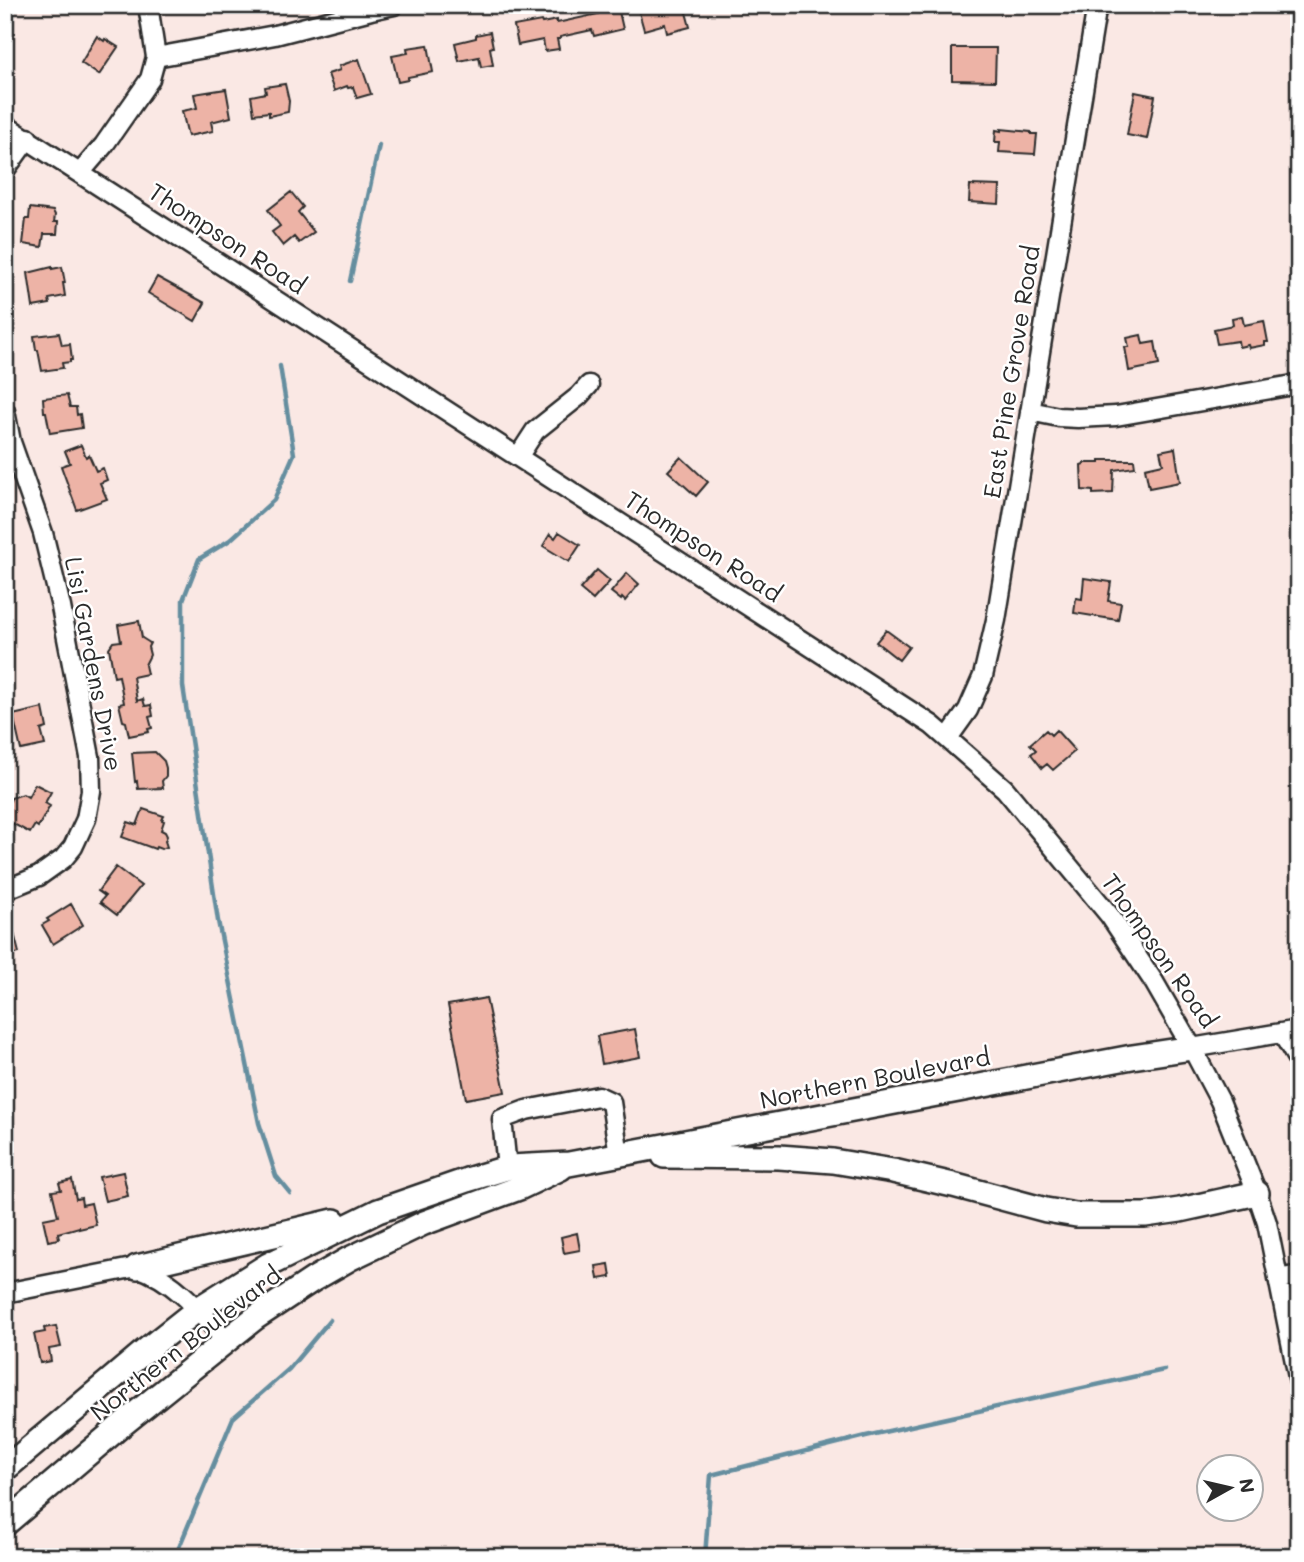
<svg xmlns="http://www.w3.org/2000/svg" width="1304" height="1562" font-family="Mali,sans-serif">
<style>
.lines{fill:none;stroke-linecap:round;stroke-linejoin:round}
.stream{stroke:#658e9f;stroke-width:4.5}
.building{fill:#edb3a6;stroke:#2b2b2b;stroke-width:2}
.minor-casing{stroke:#2b2b2b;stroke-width:23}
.major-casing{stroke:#2b2b2b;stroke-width:28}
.minor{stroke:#fff;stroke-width:18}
.major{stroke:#fff;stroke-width:23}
.labels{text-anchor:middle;stroke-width:5;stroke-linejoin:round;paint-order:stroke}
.street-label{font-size:24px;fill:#2b2b2b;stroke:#fff}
</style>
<rect width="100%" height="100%" fill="#fae8e4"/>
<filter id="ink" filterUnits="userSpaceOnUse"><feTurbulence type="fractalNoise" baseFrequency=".0143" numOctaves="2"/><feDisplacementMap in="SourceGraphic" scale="14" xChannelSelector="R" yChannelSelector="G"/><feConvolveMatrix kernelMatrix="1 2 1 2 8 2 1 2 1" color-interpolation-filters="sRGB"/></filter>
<g filter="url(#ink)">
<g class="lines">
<path class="stream" d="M350,281L379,145
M280,366L294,454L274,500L230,540L199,559L183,600V686L218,921L259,1123L276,1176L290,1193
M175,1557L233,1418L289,1369L330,1320
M705,1557L711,1475L866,1436L1164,1370"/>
</g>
<path class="building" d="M637,5H684L690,27L667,33L665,24L644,30Z
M618,7L623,29L594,36L592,30L560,37V39H557L559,49L545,51L543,40L518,45L514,26L541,21L542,23L557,20V23L598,14V11Z
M490,32L493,47L490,48L493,65L481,67L479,57L459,61L455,43L476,38V35Z
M97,36L104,41L105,39L118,47L99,75L81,63Z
M428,45L433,72L408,77V80L398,82L392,56L408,53L407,48Z
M952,48H996L995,81L952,80Z
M359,59L371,94L357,98L353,87L348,88L347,86L334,91L328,74L340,70L339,66Z
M285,84L289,101L288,112L269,116V112L254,114L251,96L266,93L265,87Z
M226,89L231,117L211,122L213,131L188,136L182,111L197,108L194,94Z
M1135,92L1155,96L1147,139L1127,135Z
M1001,129L1031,132V134H1037L1035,154L999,152L1000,142H995L996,130L1001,131Z
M970,185L1000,186L999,204L969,202Z
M291,192L303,207L298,212L314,232L299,243L294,237L283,246L272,232L280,226L268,210Z
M30,208L53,211L55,215L54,222H58L57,234H44L42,247L23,244L26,219H29Z
M52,267V269L62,267L65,283H63L65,296L49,299L50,304L33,307L28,273Z
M157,277L205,303L195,321L148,293Z
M1242,316L1244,325L1264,321L1268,342H1265V345L1249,348L1248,345L1239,347L1238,341L1217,344L1214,329L1233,325L1232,318Z
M59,333L62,345L70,344L72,360H70V362L62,363L63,368L42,371L38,350H36L34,336Z
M1141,335L1143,344L1155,342L1159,365L1129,371L1125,347H1129L1127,338Z
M67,395L70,407H76L77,415L80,414L82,428L50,433L46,412H44L43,398Z
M81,445L86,457L89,455L96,471L103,468L107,480L100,483L107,499L77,510L61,466L70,463L65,451Z
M1175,448L1180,482L1149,488L1145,468L1163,464L1160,451Z
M681,457L708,482L696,496L668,471Z
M1100,460H1134L1135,467L1114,470L1113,493L1093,494V491L1082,490L1081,465L1084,464V463H1100Z
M559,532L580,545L569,562L543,546L550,534L555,538Z
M597,570L610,581L593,600L580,589Z
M627,573L639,584L625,601L622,598L621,600L611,592Z
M1084,578L1111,582L1108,601L1121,603L1118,620L1074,613L1076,598L1082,599Z
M139,621L142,638L150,643L148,647L150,655L145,665L147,674L133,677L137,701L143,699L145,706L151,705L153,716L149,717L152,728L148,729L149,732L129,736L126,722L123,721L119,704L124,703L119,676L114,677L109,648L113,642L121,641L118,625Z
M886,630L909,647L899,660L876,642Z
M43,708L47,728L41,730L45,745L21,750L13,715Z
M1046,730L1051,735L1056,730L1075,751L1053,770L1047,764L1042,768L1031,754L1036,750L1030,744Z
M155,752L164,761L166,768V776L162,781L163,788L138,789L137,781L135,782L132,753Z
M35,784L51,792L45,803L50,806L38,827L35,825L30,833L8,821L10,817L5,815L7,806L5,801H10L11,798L23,794L28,797Z
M143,809L164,816L162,820L164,821L161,830L165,832L167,836L165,841L167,847L161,849L156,847L155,849L122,837L128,822L137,825Z
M116,867L141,886L117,915L100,902L105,896L98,891Z
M71,904L83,925L53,944L42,925L49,921L47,919Z
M9,913L19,953L5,957V914Z
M486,998L505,1092L466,1099L448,1005Z
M635,1029L640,1057L602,1064L597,1036Z
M123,1172L128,1196L105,1201L99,1177Z
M72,1180L76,1199L81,1198L82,1205L91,1203L96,1225L79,1229V1227L58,1233L59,1239L48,1241L43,1219L58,1216L52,1191L61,1190L59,1183Z
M577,1233L580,1250L564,1253L561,1237Z
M609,1264L611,1277L598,1279L596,1266Z
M56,1326L61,1347L49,1349L51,1361L40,1363L34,1334L45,1332L44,1328Z"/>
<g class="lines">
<defs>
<path id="minor" d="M156,57L275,35L371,10L394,5
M5,125L932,725L1005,789L1110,916L1154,982L1192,1048L1220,1101L1257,1193L1267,1223L1299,1382
M5,170L28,138
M80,173L104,145L150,79L156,57L148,5
M5,411L11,442L43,533L61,607L90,757L91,791L86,819L73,847L63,859L39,876L5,890
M1030,411L1059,417L1078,418L1116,416L1299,384
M518,457L535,431L579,396L589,385
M948,738L968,710L983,676L996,620L1097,5
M1282,1033L1299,1062
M1192,1048L1299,1030
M507,1168L502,1119L526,1110L598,1096L611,1102L619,1155
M1278,1279L1299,1275
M5,1293L137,1267C175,1280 200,1311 226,1341"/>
<path id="major" d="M664,1156L779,1157L833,1161L893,1171L953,1185L1046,1210L1076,1215H1145L1180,1210L1257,1193
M137,1267L334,1221
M5,1469L145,1351L198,1309L268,1265L378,1211L467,1180L510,1167L569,1164L1132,1057L1192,1048
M5,1524L124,1423L226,1341L255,1318L314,1279L349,1259L424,1223L519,1188L561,1168"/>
</defs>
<use href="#minor" class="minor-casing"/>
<use href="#major" class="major-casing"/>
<use href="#minor" class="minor"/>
<use href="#major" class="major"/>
</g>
</g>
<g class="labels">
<g class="street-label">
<text transform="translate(227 239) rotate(33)" y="8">Thompson Road</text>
<text transform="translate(1012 372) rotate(-81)" y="8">East Pine Grove Road</text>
<text transform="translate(703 547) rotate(33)" y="8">Thompson Road</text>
<text transform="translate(93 664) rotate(79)" y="8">Lisi Gardens Drive</text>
<text transform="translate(1159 951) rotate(55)" y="8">Thompson Road</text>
<text transform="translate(875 1079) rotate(-11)" y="8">Northern Boulevard</text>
<text transform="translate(186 1344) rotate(-38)" y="8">Northern Boulevard</text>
</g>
</g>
<rect width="1304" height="1562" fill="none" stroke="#fff" stroke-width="28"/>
<rect x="14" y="14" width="1276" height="1534" fill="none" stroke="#2b2b2b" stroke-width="2.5" filter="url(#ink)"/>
<g transform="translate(1230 1488) rotate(82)"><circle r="33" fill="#ffffff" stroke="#aaaaaa" stroke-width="2"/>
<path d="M0-5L12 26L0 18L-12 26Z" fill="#2b2b2b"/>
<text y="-10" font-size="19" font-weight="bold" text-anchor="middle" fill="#2b2b2b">N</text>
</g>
</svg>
